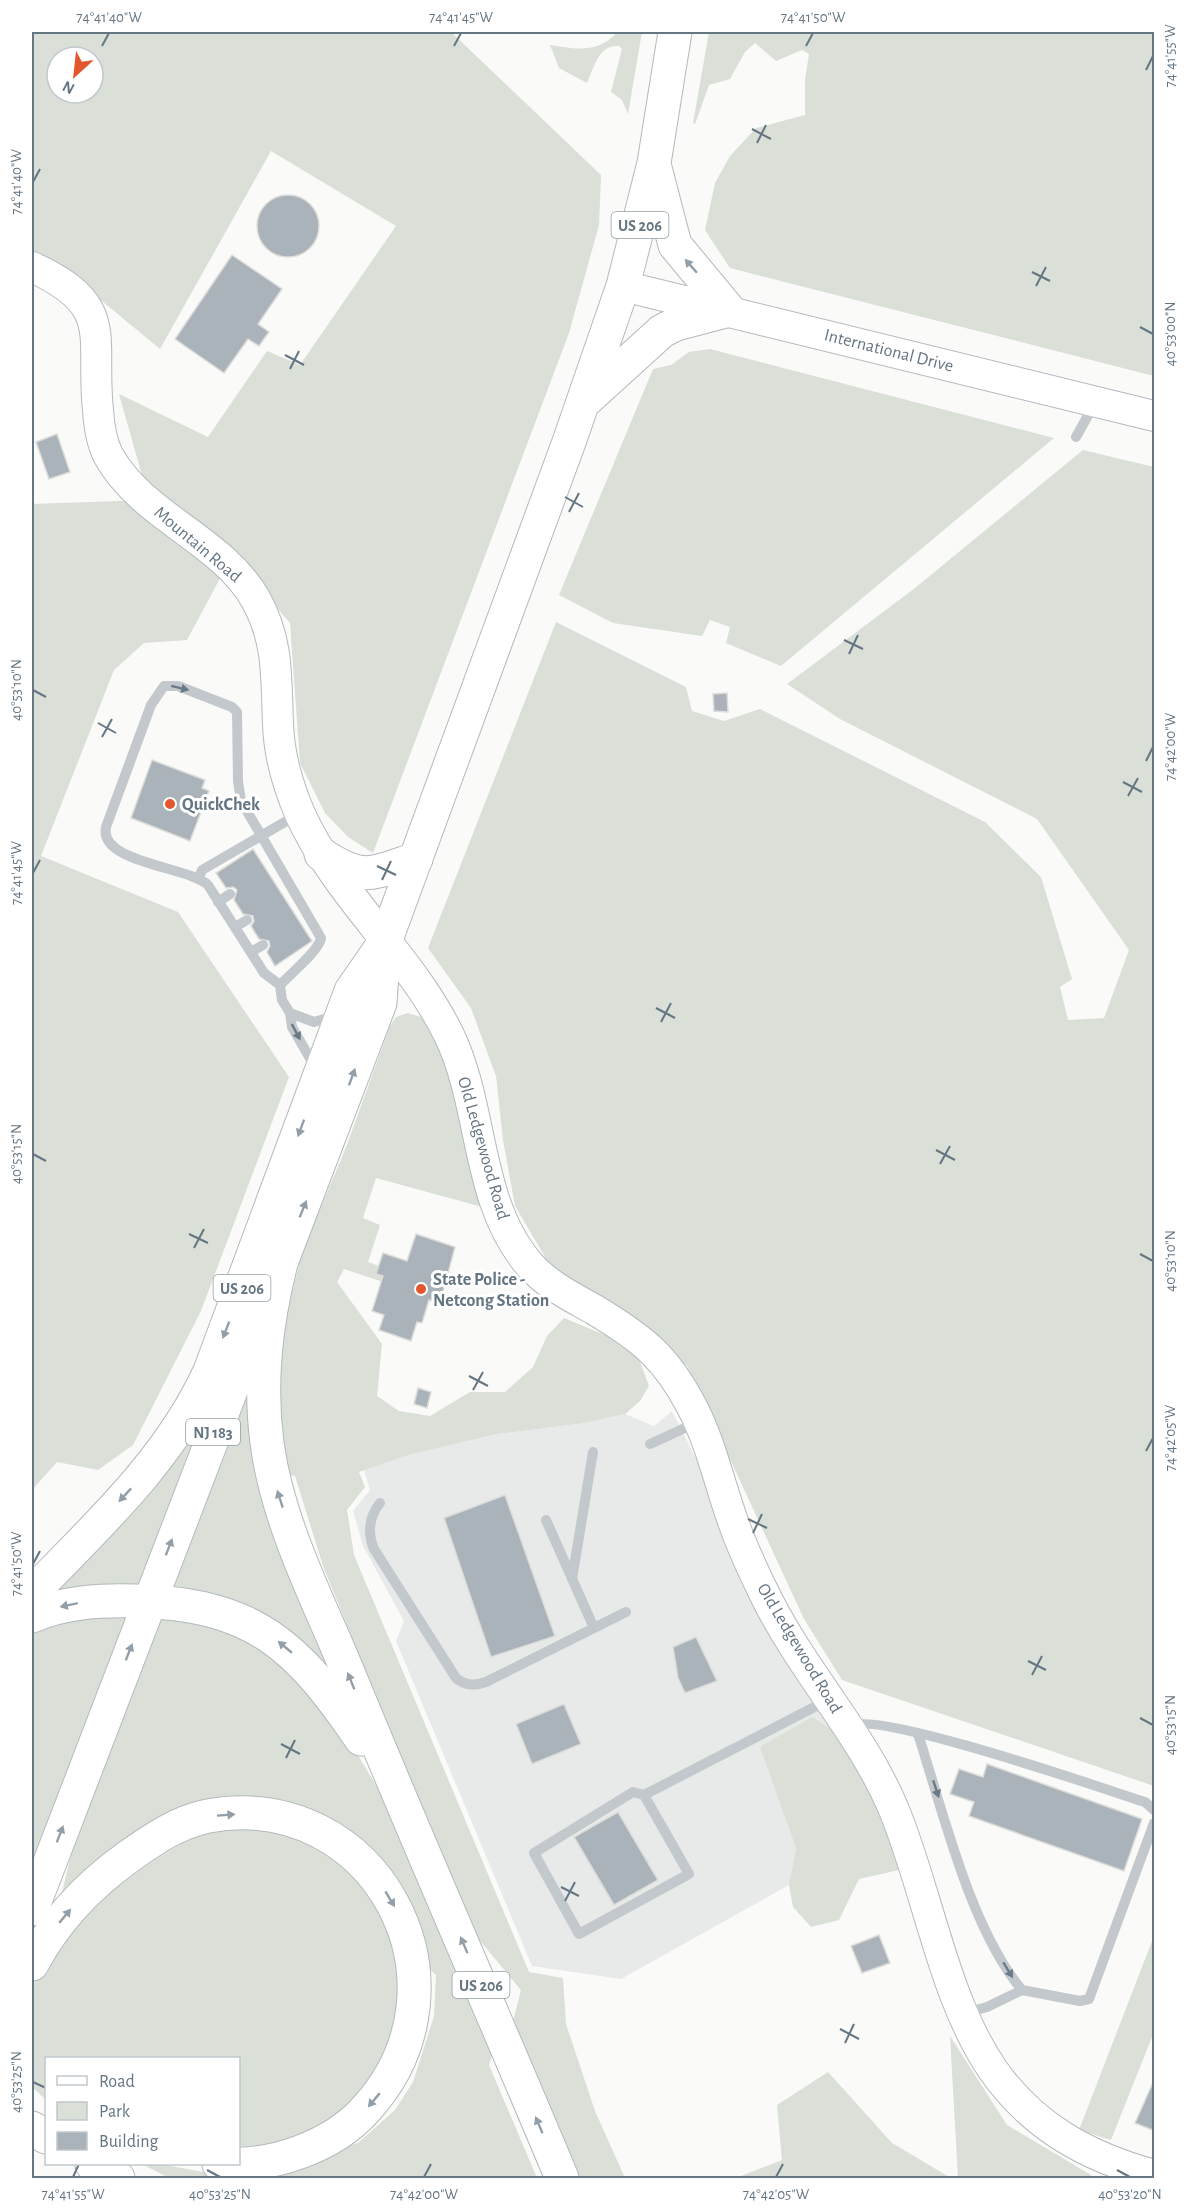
<svg xmlns="http://www.w3.org/2000/svg" width="1186" height="2210" font-family="'Alegreya Sans',sans-serif">
<style>
.built{fill:#e8e9e9}
.green{fill:#dadfd7;fill-rule:evenodd}
.building{fill:#aab3b9;stroke:#dcdcda;stroke-width:1.5}
.lines{fill:none;stroke-linecap:round;stroke-linejoin:round}
.secondary-casing{stroke:#b3babf;stroke-width:32}
.primary-casing{stroke:#b5babe;stroke-width:35}
.highway-casing{stroke:#b4b9bd;stroke-width:35}
.lane{stroke:#c3c8cc;stroke-width:10}
.secondary{stroke:#fff;stroke-width:30}
.primary{stroke:#fff;stroke-width:33}
.highway{stroke:#fff;stroke-width:33}
.oneway{fill:#939fa8}
.oneway2{fill:#6a7a87}
.ticks{fill:none;stroke:#657683;stroke-width:2}
.poi-dot{fill:#e4572e;stroke:#fff;stroke-width:2}
.labels{text-anchor:middle;stroke-width:6;stroke-linejoin:round;paint-order:stroke}
.shield{fill:#fff;stroke:#939fa8;stroke-width:1.5}
.shield-label{font-size:16px;font-weight:bold;fill:#657683}
.street-label{font-size:18px;fill:#657683;stroke:#fff}
.poi-label{font-size:18px;font-weight:bold;fill:#657683;stroke:#fff;text-anchor:start}
.neatline{fill:none;stroke:#657683;stroke-width:2}
.ticks-label{font-size:15px;text-anchor:middle;fill:#657683}
</style>
<rect width="100%" height="100%" fill="#fafaf8"/>
<path class="built" d="M672,1411L831,1727L771,1759L796,1848L789,1885L621,1979L532,1966L396,1641L404,1621L363,1546L353,1511L370,1490L364,1470L407,1455L497,1434L585,1423L625,1414L654,1426Z"/>
<path class="green" d="M32,32H451L601,175L599,225L569,333L373,853L348,837L325,813L300,763L290,623L232,556L187,640L144,643L114,670L41,856L178,912L289,1077L201,1311L133,1445L98,1470L57,1462L32,1490V504L149,500L119,394L208,437L267,351L300,365L396,226L271,151L160,349L56,263L32,253ZM57,57H93V93H57Z
M617,32H642L628,114L622,100L611,92L622,49L619,46C599,44 594,67 587,83L559,68L550,45C574,49 599,54 617,32Z
M709,32H1154V376L730,268L705,230L715,183L730,156L756,128L805,115V80L809,54L802,50L776,61L755,43L745,52L730,79L709,85L695,124L693,123Z
M710,349L1054,438L781,666L726,643L730,627L710,620L702,636L613,623L559,595L653,369L671,365L689,352Z
M1083,450L1154,467V1786L842,1680L804,1619L687,1366L615,1307L551,1267L515,1206L503,1140L496,1076L471,1008L428,948L556,622L686,687L692,711L724,721L760,709L985,822L1041,877L1072,979L1060,987L1068,1020L1104,1018L1129,950L1037,819L840,719L787,684L915,588Z
M408,1013L421,1017L448,1063L486,1208L376,1178L363,1218L380,1225L368,1262L379,1266L400,1282L398,1287L344,1269L337,1282L382,1344L377,1396L399,1411L430,1416L470,1392H505L533,1367L547,1336L564,1318L605,1335L639,1359L649,1386L640,1401L625,1414L585,1423L497,1434L408,1455L359,1472L365,1487L347,1510L354,1555L529,1972L563,1978L566,2024L595,2111L625,2178H578L513,2021L521,1990L471,1930L323,1566L295,1476L284,1474L276,1428L284,1321L304,1247L345,1150L390,1026L396,1017Z
M249,1369L339,1683L169,1593Z
M210,1402L139,1590L38,1606Z
M130,1613L32,1877V1627L40,1623Z
M181,1615L271,1649L351,1744L393,1813L490,2042L492,2055L489,2065L537,2178H169L142,2164H160L214,2174L358,2143L395,2110L413,2082L434,2016L436,1975L428,1968L423,1967L392,1884L226,1805L61,1897L72,1850L154,1617Z
M812,1717L841,1735L876,1803L899,1870L859,1879L839,1920L811,1927L793,1907L789,1885L796,1848L760,1747Z
M230,1825L308,1839L370,1888L401,1962L394,2048L350,2104L311,2132L286,2142L239,2147L238,2058H46V2099L44,2098L32,2087V1987L35,1979C55,1956 78,1920 100,1901C131,1875 192,1831 230,1825Z
M1154,1936V2032L1111,2140L1079,2130Z
M950,2036L1007,2125L1091,2175L1090,2178H958Z
M828,2072L892,2143L951,2178H736L782,2160L777,2105Z"/>
<path class="building" d="M257 226a31 31 0 1 1 62 0a31 31 0 1 1-62 0Z
M232,255L282,289L258,324L269,332L259,346L248,339L224,373L175,339Z
M57,434L70,472L49,479L36,442Z
M727,693L728,712L714,711L713,694Z
M152,760L205,780L202,788L209,791L190,841L131,818Z
M253,849L312,941L275,966L267,952L270,946L269,941L259,939L251,926L254,921L253,916L243,914L234,900L237,890L233,887L226,888L216,873Z
M416,1234L455,1247L440,1303L429,1300L422,1323L417,1322L411,1341L379,1330L384,1315L372,1311L383,1276L376,1274L383,1253L407,1261Z
M418,1388L431,1392L427,1408L414,1404Z
M505,1495L555,1636L491,1657L444,1518Z
M696,1637L717,1681L685,1693L678,1678L673,1647Z
M564,1704L581,1744L532,1764L516,1724Z
M987,1764L1142,1819L1124,1871L969,1816L974,1802L950,1794L959,1769L983,1777Z
M618,1812L658,1880L614,1905L574,1837Z
M879,1935L890,1963L862,1973L851,1946Z
M1155,2078V2131L1135,2123Z"/>
<g class="lines">
<defs>
<path id="secondary" d="M32,267C117,306 90,336 98,410C99,425 101,441 108,455C143,518 222,539 256,600C279,641 276,680 278,724C279,754 288,786 300,814C337,896 410,955 449,1035C484,1107 475,1201 529,1264C547,1285 572,1297 595,1310C643,1339 666,1357 692,1407C712,1445 720,1487 735,1527C744,1552 756,1577 768,1601C805,1674 863,1735 894,1810C928,1892 943,1997 993,2070C1033,2127 1088,2157 1154,2175
M623,286L1154,416"/>
<path id="primary" d="M32,1909L268,1294"/>
<path id="highway" d="M586,400L662,331L676,324L729,310L675,245L655,168
M321,854C363,882 371,874 416,859
M384,944L380,1003L281,1263C266,1323 259,1381 267,1443C278,1526 321,1605 352,1682C420,1848 493,2013 562,2178
M32,1593C98,1525 170,1459 210,1371L351,991L385,942L569,442L623,286L654,163L675,32
M32,1616C65,1602 99,1600 135,1601C254,1604 297,1645 361,1739
M32,1964C54,1922 89,1885 128,1857C152,1840 178,1822 208,1816C375,1786 480,1982 367,2108C333,2147 271,2168 219,2164
M32,2128L46,2137
M92,2164L118,2178"/>
</defs>
<use href="#secondary" class="secondary-casing"/>
<use href="#primary" class="primary-casing"/>
<use href="#highway" class="highway-casing"/>
<path class="lane" d="M1076,437L1095,403
M199,877L202,870L297,815
M218,902L230,894
M235,927L247,920
M251,952L263,945
M280,985L264,973L208,885C190,867 98,863 106,827L151,705L164,686H178L232,707L237,712L238,781L241,801L321,938C319,951 291,973 280,985L282,1000L290,1013
M315,1067L292,1027L290,1013L314,1022L334,1016
M650,1444L698,1422
M380,1503C369,1517 367,1532 374,1549L456,1678C466,1686 474,1686 486,1682L626,1612
M546,1520L594,1628
M572,1579L593,1452
M851,1726C877,1710 1104,1789 1145,1802L1154,1810
M918,1734C943,1811 970,1928 1022,1990
M633,1792L644,1795L689,1874L579,1934L534,1853Z
M644,1795L826,1701
M965,2013L987,2007L1022,1990L1080,2001L1089,1999L1154,1823"/>
<use href="#secondary" class="secondary"/>
<use href="#primary" class="primary"/>
<use href="#highway" class="highway"/>
</g>
<defs><path id="oneway-solid" d="M-6-.8H1V-3.2L6.5 0L1 3.2V.8H-6Z" transform="scale(1.5)"/></defs>
<g class="oneway">
<use href="#oneway-solid" transform="translate(691 266) rotate(-131)"/>
<use href="#oneway-solid" transform="translate(352 1077) rotate(-70)"/>
<use href="#oneway-solid" transform="translate(301 1128) rotate(110)"/>
<use href="#oneway-solid" transform="translate(303 1209) rotate(-68)"/>
<use href="#oneway-solid" transform="translate(226 1330) rotate(111)"/>
<use href="#oneway-solid" transform="translate(125 1495) rotate(133)"/>
<use href="#oneway-solid" transform="translate(280 1499) rotate(-108)"/>
<use href="#oneway-solid" transform="translate(169 1547) rotate(-69)"/>
<use href="#oneway-solid" transform="translate(69 1605) rotate(168)"/>
<use href="#oneway-solid" transform="translate(285 1647) rotate(-140)"/>
<use href="#oneway-solid" transform="translate(129 1652) rotate(-69)"/>
<use href="#oneway-solid" transform="translate(351 1681) rotate(-112)"/>
<use href="#oneway-solid" transform="translate(226 1815) rotate(-4)"/>
<use href="#oneway-solid" transform="translate(60 1834) rotate(-69)"/>
<use href="#oneway-solid" transform="translate(390 1899) rotate(59)"/>
<use href="#oneway-solid" transform="translate(65 1916) rotate(-50)"/>
<use href="#oneway-solid" transform="translate(464 1945) rotate(-113)"/>
<use href="#oneway-solid" transform="translate(374 2100) rotate(130)"/>
<use href="#oneway-solid" transform="translate(539 2125) rotate(-113)"/>
</g>
<g class="oneway2">
<use href="#oneway-solid" transform="translate(180 688) rotate(14)"/>
<use href="#oneway-solid" transform="translate(296 1032) rotate(62)"/>
<use href="#oneway-solid" transform="translate(936 1789) rotate(72)"/>
<use href="#oneway-solid" transform="translate(1008 1970) rotate(59)"/>
</g>
<path class="ticks" d="M102,46L109,33M454,46L461,33M806,46L813,33M1146,70L1153,56M752,129L771,139M757,143L766,125M33,182L40,169M1032,272L1050,281M1036,286L1046,267M1140,327L1153,334M285,355L304,365M290,369L299,351M565,497L583,507M569,512L579,493M844,640L863,649M849,654L858,635M33,690L46,697M98,723L116,733M102,737L112,719M1146,761L1153,747M1123,782L1142,792M1128,796L1138,778M377,866L396,875M33,873L40,860M382,880L391,861M656,1008L675,1018M661,1022L671,1003M936,1150L955,1160M33,1154L46,1161M940,1164L950,1146M189,1234L208,1243M194,1248L204,1229M1140,1254L1153,1261M469,1376L488,1386M473,1390L483,1372M1146,1451L1153,1438M748,1519L767,1528M753,1533L762,1514M33,1564L40,1551M1028,1661L1046,1670M1032,1675L1042,1656M1140,1718L1153,1725M281,1744L300,1754M286,1758L295,1740M561,1887L579,1896M565,1901L575,1882M840,2029L859,2039M845,2043L854,2024M33,2082L46,2088M207,2170L220,2177M1117,2170L1130,2177M73,2177L79,2164M424,2177L431,2164M776,2177L783,2164"/>
<g class="poi-dot">
<circle cx="170" cy="804" r="6"/>
<circle cx="421" cy="1289" r="6"/>
</g>
<g class="labels">
<g class="shield">
<rect x="611.5" y="212" width="57" height="26" rx="4.5"/>
<rect x="213.5" y="1275" width="57" height="26" rx="4.5"/>
<rect x="186" y="1419" width="54" height="26" rx="4.5"/>
<rect x="452.5" y="1972" width="57" height="26" rx="4.5"/>
</g>
<g class="shield-label">
<text x="640" y="231">US 206</text>
<text x="242" y="1294">US 206</text>
<text x="213" y="1438">NJ 183</text>
<text x="481" y="1991">US 206</text>
</g>
<g class="street-label">
<text transform="translate(889 350) rotate(14)" y="6">International Drive</text>
<text transform="translate(198 544) rotate(40)" y="6">Mountain Road</text>
<text transform="translate(484 1148) rotate(74)" y="6">Old Ledgewood Road</text>
<text transform="translate(800 1648) rotate(59)" y="6">Old Ledgewood Road</text>
</g>
<g class="poi-label">
<text x="182" y="810">QuickChek</text>
<text x="433" y="1285">State Police -<tspan x="433" dy="21">Netcong Station</tspan></text>
</g>
</g>
<rect width="1186" height="2210" fill="none" stroke="#ffffff" stroke-width="66"/>
<rect x="45" y="2057" width="195" height="108" fill="#ffffff" stroke="#c1c8cd" stroke-width="1.5"/>
<rect x="57" y="2076" width="30" height="9" fill="#ffffff" stroke="#c1c8cd" stroke-width="1.5"/>
<text x="99" y="2087" font-size="18" fill="#657683">Road</text>
<rect x="57" y="2102" width="30" height="18" fill="#dadfd7" stroke="#c1c8cd" stroke-width="1.5"/>
<text x="99" y="2117" font-size="18" fill="#657683">Park</text>
<rect x="57" y="2132" width="30" height="18" fill="#aab3b9" stroke="#c1c8cd" stroke-width="1.5"/>
<text x="99" y="2147" font-size="18" fill="#657683">Building</text>
<g transform="translate(75 75) rotate(207)"><circle r="28" fill="#ffffff" stroke="#c1c8cd" stroke-width="1.5"/>
<path d="M0-4.5L10 22L0 15L-10 22Z" fill="#e4572e"/>
<text y="-9" font-size="16" font-weight="bold" text-anchor="middle" fill="#657683">N</text>
</g>
<rect x="33" y="33" width="1120" height="2144" class="neatline"/>
<g class="ticks-label">
<text x="109" y="22">74°41'40"W</text>
<text x="461" y="22">74°41'45"W</text>
<text x="813" y="22">74°41'50"W</text>
<text transform="translate(1170 56) rotate(-90)" y="5">74°41'55"W</text>
<text transform="translate(16 182) rotate(-90)" y="5">74°41'40"W</text>
<text transform="translate(1170 334) rotate(-90)" y="5">40°53'00"N</text>
<text transform="translate(16 690) rotate(-90)" y="5">40°53'10"N</text>
<text transform="translate(1170 747) rotate(-90)" y="5">74°42'00"W</text>
<text transform="translate(16 873) rotate(-90)" y="5">74°41'45"W</text>
<text transform="translate(16 1154) rotate(-90)" y="5">40°53'15"N</text>
<text transform="translate(1170 1261) rotate(-90)" y="5">40°53'10"N</text>
<text transform="translate(1170 1438) rotate(-90)" y="5">74°42'05"W</text>
<text transform="translate(16 1564) rotate(-90)" y="5">74°41'50"W</text>
<text transform="translate(1170 1725) rotate(-90)" y="5">40°53'15"N</text>
<text transform="translate(16 2082) rotate(-90)" y="5">40°53'25"N</text>
<text x="73" y="2199">74°41'55"W</text>
<text x="220" y="2199">40°53'25"N</text>
<text x="424" y="2199">74°42'00"W</text>
<text x="776" y="2199">74°42'05"W</text>
<text x="1130" y="2199">40°53'20"N</text>
</g>
</svg>
